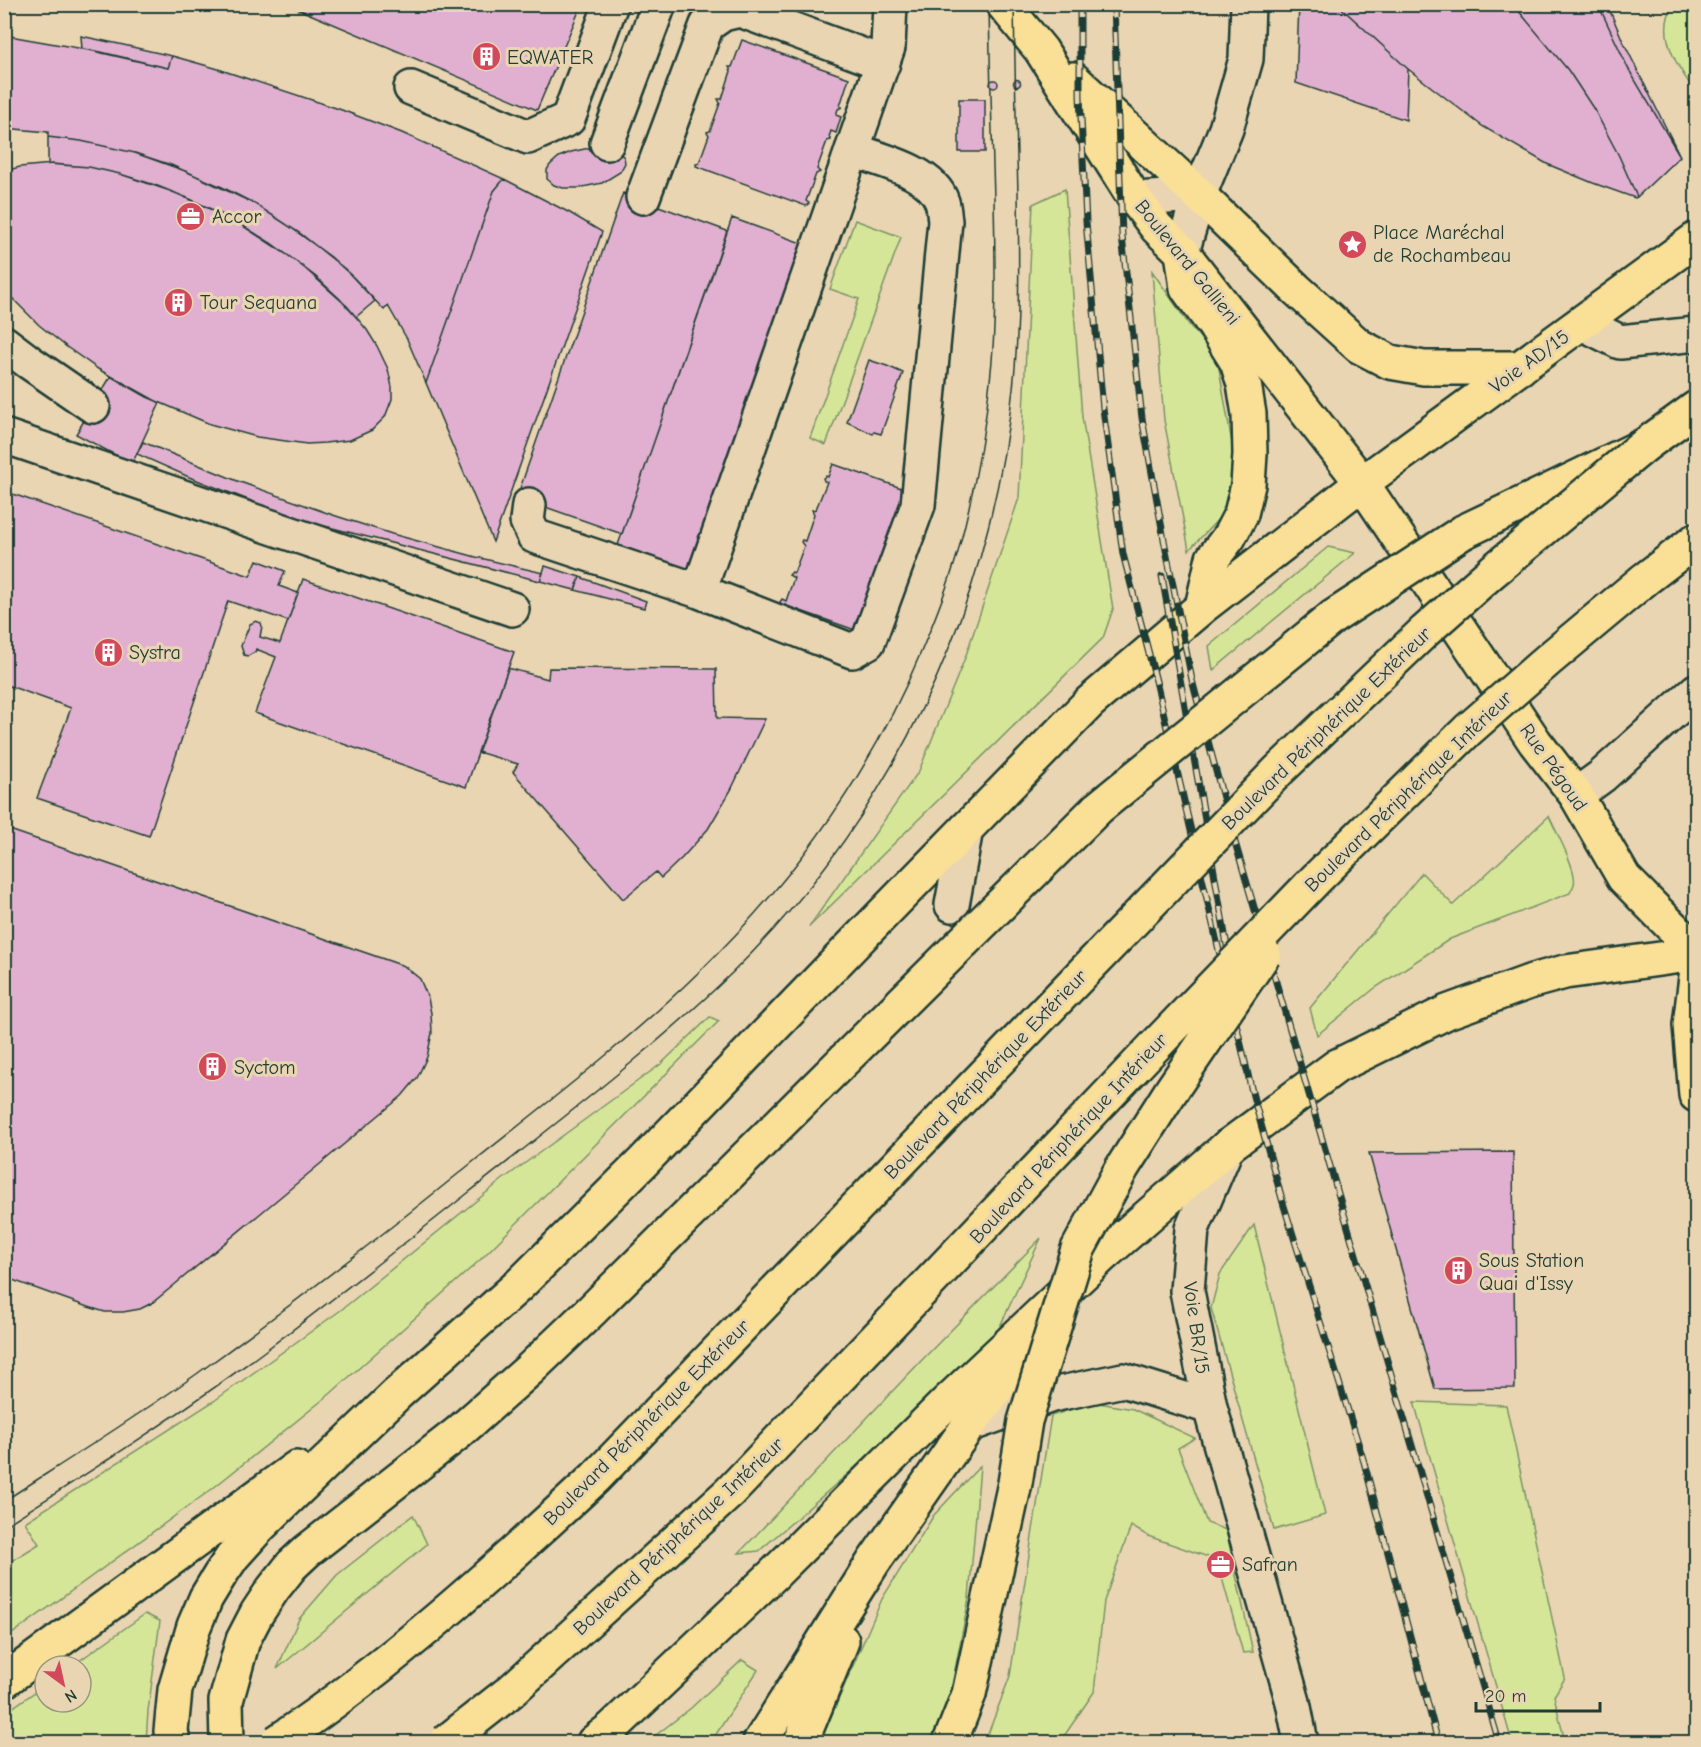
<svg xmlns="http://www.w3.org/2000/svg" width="1701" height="1747" font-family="'Comic Neue',sans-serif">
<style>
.green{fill:#d6e699;stroke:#7a9266;stroke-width:1.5}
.building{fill:#e1b0d0;stroke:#1f3d34;stroke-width:1.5}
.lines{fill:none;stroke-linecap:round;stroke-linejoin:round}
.minor-casing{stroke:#1f3d34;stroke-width:38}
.major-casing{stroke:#1f3d34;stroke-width:38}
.highway-casing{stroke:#1f3d34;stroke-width:38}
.minor{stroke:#ead5b3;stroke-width:33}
.major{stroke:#fadf96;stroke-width:33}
.highway{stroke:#fadf96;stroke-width:33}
.tram{stroke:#1f3d34;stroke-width:1.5}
.rail-casing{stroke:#1f3d34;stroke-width:7}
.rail{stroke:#ead5b3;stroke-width:4.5;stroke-dasharray:14;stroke-linecap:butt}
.highway-bridge-casing{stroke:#1f3d34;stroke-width:38;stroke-linecap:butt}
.highway-bridge{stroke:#fadf96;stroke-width:33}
.labels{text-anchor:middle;stroke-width:6;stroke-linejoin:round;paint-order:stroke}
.poi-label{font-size:20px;fill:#1f3d34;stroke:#ead5b3;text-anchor:start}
.street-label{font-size:20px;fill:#1f3d34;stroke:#ead5b3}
</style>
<rect width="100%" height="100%" fill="#ead5b3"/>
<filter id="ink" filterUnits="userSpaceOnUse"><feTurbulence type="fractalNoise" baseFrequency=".0167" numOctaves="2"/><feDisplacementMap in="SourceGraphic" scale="12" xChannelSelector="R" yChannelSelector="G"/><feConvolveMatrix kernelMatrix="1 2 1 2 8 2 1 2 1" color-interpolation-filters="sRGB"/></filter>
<g filter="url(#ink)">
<path class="green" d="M1674,4L1696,5V93C1679,69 1654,34 1674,4Z
M1065,189L1082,417L1113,609L1103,638L809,927L919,771L965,658L1019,498L1033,204Z
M855,220L901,237L826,445L810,438L859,299L830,289Z
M1152,271L1190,326L1217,357L1236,466L1223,514L1189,550L1164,420Z
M1328,547L1355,553L1213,670L1209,646Z
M1549,816C1555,830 1578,871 1574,884C1573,888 1571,890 1570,893L1450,939L1375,988L1317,1035L1310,1008L1422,873L1453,905Z
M710,1017L719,1021L480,1260L330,1394L212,1489L5,1639V1565L39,1544L25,1522L214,1401L341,1310L502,1180L661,1064Z
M1254,1225L1325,1515L1274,1530L1211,1308L1220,1274Z
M1041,1238L988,1352L759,1551L739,1553L921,1361Z
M1093,1402L1133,1409L1195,1438L1178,1448L1207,1523L1226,1530L1253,1652L1243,1653L1217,1560L1148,1536L1131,1526L1104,1601L1094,1692L1060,1742H985L1010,1676L1051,1416Z
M1414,1402L1506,1405L1565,1678L1554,1696L1565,1742H1512Z
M980,1466L969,1598L945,1721L934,1742H820L882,1599L934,1515Z
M413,1515L427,1544L277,1669L299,1619L337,1575Z
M145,1614L160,1621L148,1711L146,1742H5V1713L45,1685V1702H81V1666H72Z
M742,1660L758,1670L711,1742H647L691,1708Z"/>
<path class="building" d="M286,4H582L537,110Z
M1299,4H1337L1408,69L1406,120L1296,83Z
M1337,4H1513L1568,70L1595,111L1619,156L1637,197L1635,198L1593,183L1547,164L1482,126L1408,69Z
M1513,4H1598L1629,70L1680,156L1637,197L1619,156L1595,111L1568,70Z
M1598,4H1607L1622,39L1680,156L1629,70Z
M4,35L101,52L168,68L172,56L215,68L339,109L402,133L504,179L494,191L426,383L407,339L388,306L384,310L354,278L331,257L286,224L255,204L188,172L135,153L81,141L48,137V132L4,128Z
M81,36L119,44L172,56L168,68L89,50L82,49Z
M742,40L849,78L840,106L842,107L838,109L836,115L841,117L836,133L831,131L829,137L831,140L827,141L817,169L820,172L816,174L806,201L809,203L806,206L696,166V164L699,163L709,135L707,132L710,131L720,103L718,99H722L731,71L729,67H732Z
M1013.5 83a3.5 3.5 0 1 1 7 0a3.5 3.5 0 1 1-7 0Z
M990 84a4 4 0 1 1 8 0a4 4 0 1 1-8 0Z
M959,99H985V152H959Z
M48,137L81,141L135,153L171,165L222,187L255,204L301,234L345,269L375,301L356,317L339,298L316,277L286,254L240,224L190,199L155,185L120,174L89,167L48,164Z
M589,148H602L619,153L624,157L625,163L620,172L602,183L578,188H563L554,185L547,179V170L550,165L559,157L571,152Z
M52,164L89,167L120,174L173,192L207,207L240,224L271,243L301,265L347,306L367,330L377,346L388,369L392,387V399L385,417L372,430L350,440L325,443L307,444L257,437L210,424L147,397L98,369L68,348L39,325L4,290V171L20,167Z
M504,179L570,213L602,232L493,542L426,383L494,191Z
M623,193L727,231L622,534L517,497Z
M732,218L804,244L691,570L618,545Z
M869,360L887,366L903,373L881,434L874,432L873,434L847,422Z
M111,376L160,403L132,464L76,434Z
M143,442L240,482L333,515L392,534L476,557L543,573L540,581L305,521L282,513L189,477L137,454Z
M833,464L907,490L858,631L781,604L780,602L782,599L786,601L794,578L789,575L792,572L794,573L804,546L801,542L802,540L805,541L814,514L812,510L816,509L827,482L824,481L823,478L826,476L828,477Z
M4,491L250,576L257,560L285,571L279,586L298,593L288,621L228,601L149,836L37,798L71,708L4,684Z
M545,566L580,577L575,590L540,581Z
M580,577L646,601L644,608L575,590Z
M303,579L514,652L466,787L255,713L276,657L256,649L255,652L248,656L244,655L241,646L250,624L256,621L261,623L262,626L260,637L280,643Z
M508,668L548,679L549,668L716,669L717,718L765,719L731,790L708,829L682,858L661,878L656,872L623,899L513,772L518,764L478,752Z
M4,828L404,966L420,979L428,998L431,1013L432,1033L427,1057L417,1078L402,1096L173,1286L152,1303L140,1309L123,1312H105L85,1306L4,1277Z
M1513,1152L1515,1388L1435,1389L1369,1153Z"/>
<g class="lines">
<defs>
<path id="minor" d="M411,88L528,137L568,119L611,4
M607,143L659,4
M643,197L707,25L723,14L740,10L883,63
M1135,199L1199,195
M1182,252L1199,195L1226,129L1246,59L1248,4
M1582,323L1620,342L1696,334
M4,343L29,362L93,406
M4,436L512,609
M529,505L527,521L534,536L699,591L852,651L868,642L918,505L945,221C944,215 944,208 942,202C932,171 880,160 852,150
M699,591L888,47L890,4
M1576,795L1602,776L1696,691
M952,905L966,829
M1227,1147L1192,1229L1187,1291L1210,1407L1293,1702L1301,1742
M969,1425L1052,1395L1123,1380L1210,1407"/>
<path id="major" d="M1003,4L1041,50L1135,199L1157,228L1182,252L1362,483L1535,742L1576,795L1624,878L1696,951
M1073,79L1199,195L1296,289L1359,346L1390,362L1424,368H1520
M1362,483L1696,239
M1696,977L1690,1025L1696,1095
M1227,1147L1337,1066L1447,1012L1532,981L1565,972L1696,954"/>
<path id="highway" d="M1182,252L1187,288L1214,325L1237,362L1244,384L1249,414L1250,454L1248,485L1241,514L1229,537L1213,558L1202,607
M1463,532L1645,445L1696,408
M1644,580L1696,540
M4,1681L296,1468
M173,1742L171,1731L175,1690L194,1626L206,1598L220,1575L233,1556L260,1526L397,1394L519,1285L642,1163L879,918L1090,702L1202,607L1362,483
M227,1742L226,1701L243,1640L257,1613L273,1589L292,1565
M594,1742L612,1728L773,1575L949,1400L1102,1256L1227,1147
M760,1742L874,1561L969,1425L1026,1349
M801,1742L842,1641
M950,1742L969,1694"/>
</defs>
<use href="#minor" class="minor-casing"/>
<use href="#major" class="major-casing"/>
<use href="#highway" class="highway-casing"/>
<use href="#minor" class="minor"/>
<use href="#major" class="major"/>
<use href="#highway" class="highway"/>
<path class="tram" d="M4,1501C69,1459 135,1418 198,1373C292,1305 384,1234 474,1161C552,1099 632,1038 703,968C796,877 871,772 921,652C935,619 948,586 958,552C973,496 984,439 990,381C997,320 995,259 994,198C992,133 990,69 989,4
M4,1526C93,1470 182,1413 266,1350C334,1299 401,1246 468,1193C558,1121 651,1052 733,972C856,851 948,692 989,524C1000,480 1008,434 1013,389C1020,324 1019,257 1018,192C1016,129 1015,67 1014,4"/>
<defs>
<path id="rail" d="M1080,4V96L1086,222L1103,409L1123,554L1156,681L1253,1096L1284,1206L1364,1462L1438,1742
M1114,4L1122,236L1142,418L1165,545L1192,680L1232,832L1499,1742
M1162,576L1229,957"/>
</defs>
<use href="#rail" class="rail-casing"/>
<use href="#rail" class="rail"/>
<defs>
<path id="highway-bridge" d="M292,1565L307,1551L458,1433L529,1370L592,1310L1098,808L1333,617L1463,532
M969,1694L1015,1483L1025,1421L1078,1249L1122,1168L1171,1091L1264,954
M277,1742C391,1665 494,1572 595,1478L1278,771L1425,631L1493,571L1645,445
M446,1742L511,1691L730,1492L1151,1050L1317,878L1468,730L1548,660L1644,580"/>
</defs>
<use href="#highway-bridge" class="highway-bridge-casing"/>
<use href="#highway-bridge" class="highway-bridge"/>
</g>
</g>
<defs>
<symbol id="building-disc" viewBox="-11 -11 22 22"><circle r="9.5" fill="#d1495b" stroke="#ead5b3"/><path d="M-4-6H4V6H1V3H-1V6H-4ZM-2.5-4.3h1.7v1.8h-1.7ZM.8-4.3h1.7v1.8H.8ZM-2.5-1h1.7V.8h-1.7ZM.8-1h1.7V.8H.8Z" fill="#fff"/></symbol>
<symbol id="office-disc" viewBox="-11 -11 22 22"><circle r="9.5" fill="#d1495b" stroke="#ead5b3"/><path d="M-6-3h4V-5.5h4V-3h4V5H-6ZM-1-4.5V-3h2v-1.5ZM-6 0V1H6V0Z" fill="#fff"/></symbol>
<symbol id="sight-disc" viewBox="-11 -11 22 22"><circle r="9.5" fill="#d1495b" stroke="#ead5b3"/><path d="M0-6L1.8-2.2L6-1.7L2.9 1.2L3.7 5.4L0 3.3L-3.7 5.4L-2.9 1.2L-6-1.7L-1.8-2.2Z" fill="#fff"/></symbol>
</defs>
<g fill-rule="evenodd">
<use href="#building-disc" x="470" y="40" width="33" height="33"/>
<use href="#office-disc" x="174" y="200" width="33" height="33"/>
<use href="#sight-disc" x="1336" y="228" width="33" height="33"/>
<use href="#building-disc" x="162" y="286" width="33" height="33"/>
<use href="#building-disc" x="92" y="636" width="33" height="33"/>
<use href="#building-disc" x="196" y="1050" width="33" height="33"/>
<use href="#building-disc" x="1442" y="1254" width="33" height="33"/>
<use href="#office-disc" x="1204" y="1548" width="33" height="33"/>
</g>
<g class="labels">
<g class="poi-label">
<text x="507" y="64">EQWATER</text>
<text x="212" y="223">Accor</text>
<text x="1373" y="239">Place Maréchal<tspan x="1373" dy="23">de Rochambeau</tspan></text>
<text x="200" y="309">Tour Sequana</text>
<text x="129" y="659">Systra</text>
<text x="234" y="1074">Syctom</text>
<text x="1479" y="1267">Sous Station<tspan x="1479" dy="23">Quai d'Issy</tspan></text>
<text x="1242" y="1571">Safran</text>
</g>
<g class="street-label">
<text transform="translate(1188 262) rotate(51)" y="7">Boulevard Gallieni</text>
<text transform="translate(1529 361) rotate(-36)" y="7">Voie AD/15</text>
<text transform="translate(1326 728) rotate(-44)" y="7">Boulevard Périphérique Extérieur</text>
<text transform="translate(1554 767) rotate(55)" y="7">Rue Pégoud</text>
<text transform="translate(1408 791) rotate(-44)" y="7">Boulevard Périphérique Intérieur</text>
<text transform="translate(985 1074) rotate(-46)" y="7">Boulevard Périphérique Extérieur</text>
<text transform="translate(1068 1138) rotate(-47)" y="7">Boulevard Périphérique Intérieur</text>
<text transform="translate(1197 1328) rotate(82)" y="7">Voie BR/15</text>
<text transform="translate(646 1422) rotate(-45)" y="7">Boulevard Périphérique Extérieur</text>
<text transform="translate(678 1536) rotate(-43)" y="7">Boulevard Périphérique Intérieur</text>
</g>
</g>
<rect width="1701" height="1747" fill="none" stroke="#ead5b3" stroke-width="24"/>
<rect x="12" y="12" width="1677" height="1723" fill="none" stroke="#1f3d34" stroke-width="2" filter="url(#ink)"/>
<g transform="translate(63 1684) rotate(147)"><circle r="28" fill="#ead5b3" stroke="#999880" stroke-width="1.5"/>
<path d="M0-4.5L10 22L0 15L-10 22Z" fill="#d1495b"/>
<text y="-9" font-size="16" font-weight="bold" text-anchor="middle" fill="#1f3d34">N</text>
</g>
<path d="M1476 1702v9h124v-9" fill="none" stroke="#1f3d34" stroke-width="3"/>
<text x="1485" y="1702" font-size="18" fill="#1f3d34" stroke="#ead5b3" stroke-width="4.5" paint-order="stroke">20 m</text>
</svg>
